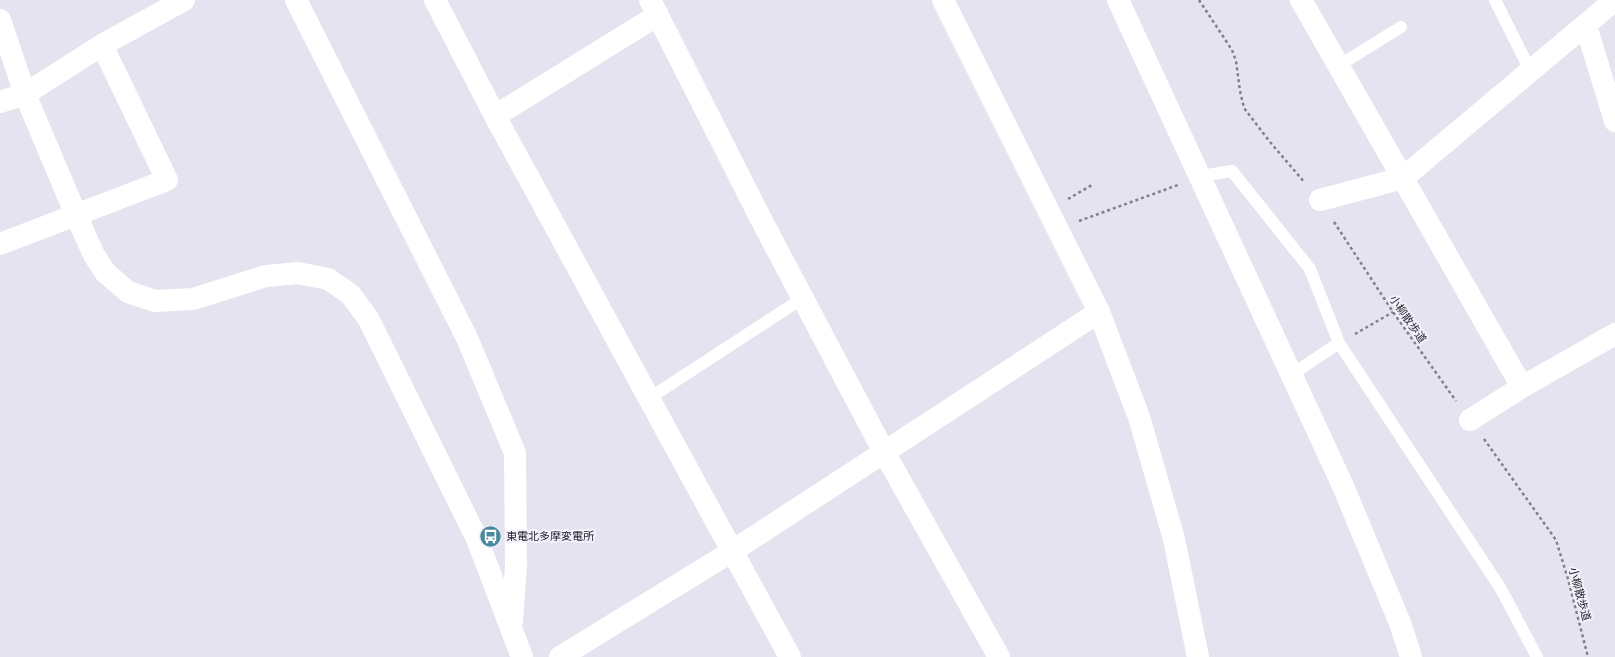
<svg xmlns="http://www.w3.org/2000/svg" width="1615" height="657" font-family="'Fira Sans Condensed','Noto Sans JP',sans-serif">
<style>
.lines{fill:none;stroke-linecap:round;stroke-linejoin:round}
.path{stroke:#817f88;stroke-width:2.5;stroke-dasharray:3 3;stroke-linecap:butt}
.lane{stroke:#fff;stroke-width:12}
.street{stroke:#fff;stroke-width:22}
.labels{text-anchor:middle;stroke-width:4;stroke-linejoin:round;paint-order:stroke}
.street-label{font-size:11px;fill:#211f24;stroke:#f4f0fd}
.poi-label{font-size:11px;fill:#211f24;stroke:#f4f0fd;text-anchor:start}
</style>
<rect width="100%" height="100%" fill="#e6e3f0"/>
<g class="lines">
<path class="path" d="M1199,0L1232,50L1236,61L1240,91L1244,108L1270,142L1305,183
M1068,199L1092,185
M1079,221L1178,185
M1334,222L1393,312L1456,401
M1355,334L1393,312
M1484,439L1556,540L1568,579L1588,657"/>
<path class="lane" d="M1495,0L1531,72
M1338,66L1401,27
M1201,176L1232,171L1310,269L1339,343L1501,589L1537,657
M1291,375L1339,343
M648,399L803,298"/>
<path class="street" d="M296,0L467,338L515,453L516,565L512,621
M435,0L495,116L790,657
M650,0L763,223L884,452L999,657
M943,0L1099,312L1139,417L1174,539L1198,657
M1118,0L1343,486L1400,623L1411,657
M1301,0L1522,387
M0,20L25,94L76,215L94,255L105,272L128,292L155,301L193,299L266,276L298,273L328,279L350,294L368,318L477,539L522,657
M1586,26L1615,121
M0,102L25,94L102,45L184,0
M495,116L658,15
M1320,200L1403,178L1615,0
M0,244L167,180L102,45
M1470,420L1522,387L1615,334
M560,657L731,552L1099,312"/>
</g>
<defs>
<symbol id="bus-disc" viewBox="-11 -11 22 22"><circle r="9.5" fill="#48899b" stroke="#f4f0fd"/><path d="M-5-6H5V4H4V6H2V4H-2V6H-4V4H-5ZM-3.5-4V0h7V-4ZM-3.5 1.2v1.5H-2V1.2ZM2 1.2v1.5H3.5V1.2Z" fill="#fff"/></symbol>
</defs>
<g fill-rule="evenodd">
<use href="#bus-disc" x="478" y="524" width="25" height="25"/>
</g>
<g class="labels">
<g class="street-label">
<text transform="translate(1408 319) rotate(55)" y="4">小柳散歩道</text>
<text transform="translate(1580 594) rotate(75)" y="4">小柳散歩道</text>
</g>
<g class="poi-label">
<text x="506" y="540">東電北多摩変電所</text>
</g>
</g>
</svg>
